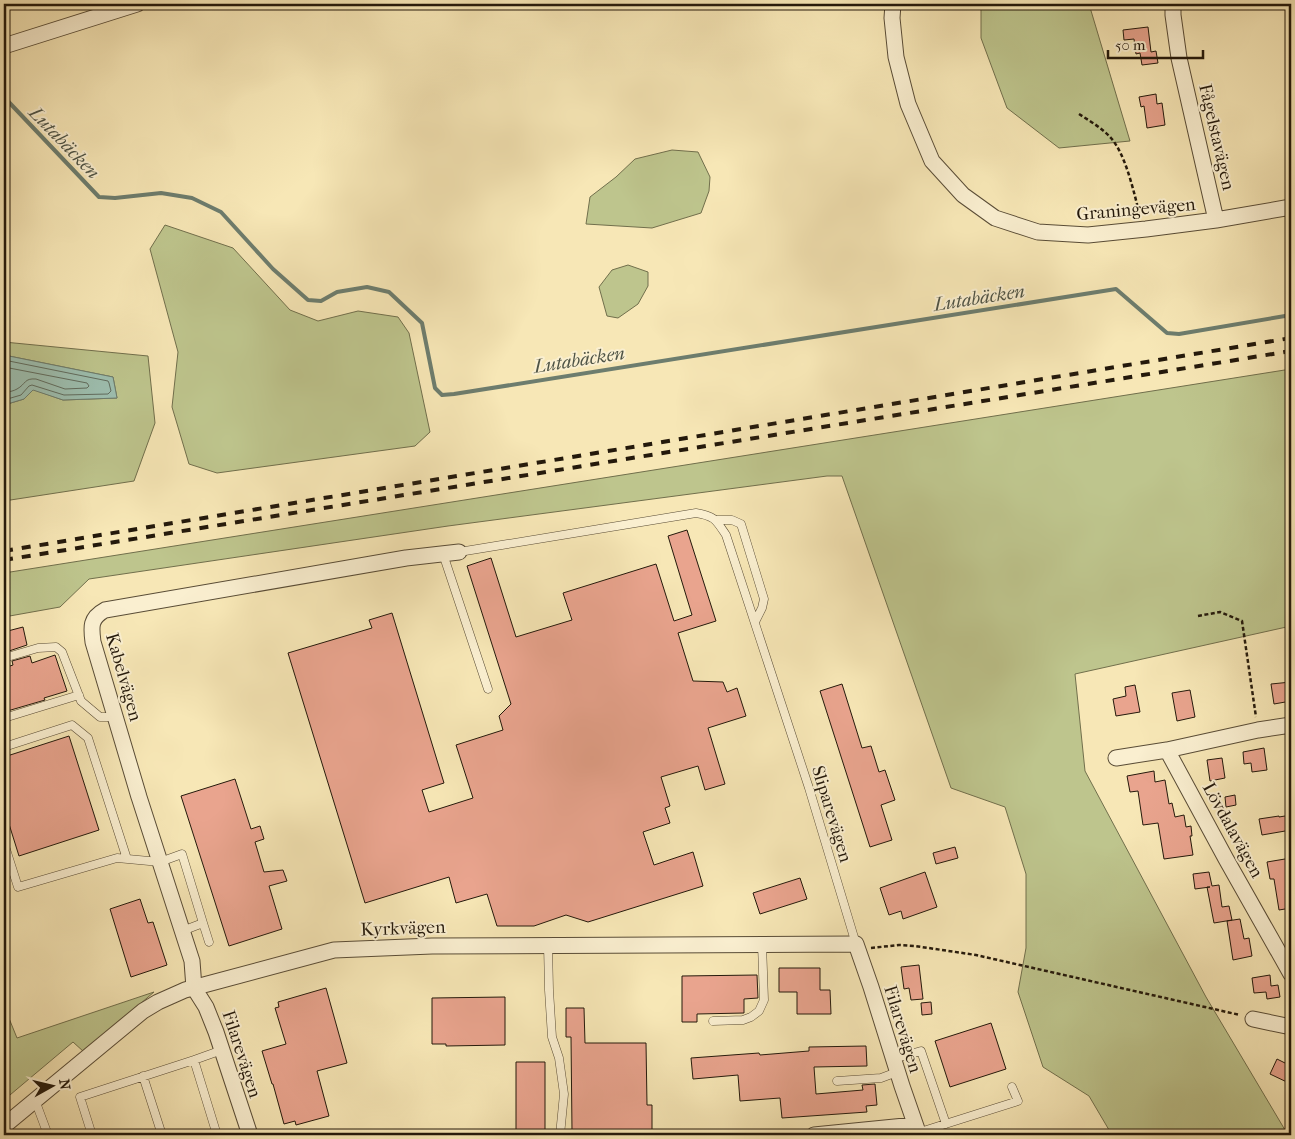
<svg xmlns="http://www.w3.org/2000/svg" width="1295" height="1139" font-family="'IM FELL French Canon',serif">
<style>
.green{fill:#bec58d;stroke:#716f4c}
.water{fill:#9dbfb0;stroke:#6d7d6e}
.lines{fill:none;stroke-linecap:round;stroke-linejoin:round}
.shore{stroke:#606c5e;stroke-width:1}
.stream{stroke:#6d7d6e;stroke-width:4}
.building{fill:#e9a48e;stroke:#24190b}
.service-casing{stroke:#594c36;stroke-width:9}
.minor-casing{stroke:#594c36;stroke-width:17}
.path{stroke:#24190b;stroke-width:2.5;stroke-dasharray:4 2.5;stroke-linecap:butt}
.service{stroke:#faefd0;stroke-width:8}
.minor{stroke:#faefd0;stroke-width:15}
.rail{stroke:#24190b;stroke-width:4;stroke-dasharray:9 9;stroke-linecap:butt}
.labels{text-anchor:middle;stroke-width:4;stroke-linejoin:round;paint-order:stroke}
.street-label{font-size:18px;fill:#24190b;stroke:#faefd0}
.water-label{font-size:19px;font-style:italic;fill:#4e5345;stroke:#faefd0}
</style>
<rect width="100%" height="100%" fill="#f7e7b6"/>
<filter id="stains"><feTurbulence type="fractalNoise" baseFrequency=".004" numOctaves="4"/><feColorMatrix values="0 0 0 0 .2 0 0 0 0 .09 0 0 0 0 .02 0 0 0 .5 -.17"/></filter>
<radialGradient id="worn" r=".72"><stop offset=".6" stop-color="#630" stop-opacity="0"/><stop offset="1" stop-color="#630" stop-opacity=".3"/></radialGradient>
<path class="green" d="M981,4H1089L1130,141L1059,148L1007,108L981,38Z
M672,150L698,152L710,177L709,191L701,213L652,228L586,224L590,197L616,177L635,159Z
M165,225L233,248L290,310L318,321L358,311L398,317L409,333L430,432L415,446L217,473L189,464L172,407L178,352L150,249Z
M628,265L648,272V286L638,304L618,318L607,316L599,287L612,270Z
M4,342L148,356L155,423L134,481L4,501V405L24,399L32,389L63,400L117,398L113,377L4,355Z
M1291,369V626L1075,674L1085,771L1206,997L1288,1135H1112L1089,1096L1043,1067L1018,992L1026,948V874L1005,807L951,788L842,476H827L448,526L89,579L60,607L4,617V573Z
M154,992L84,1052L73,1042L4,1100V1006L17,1038Z"/>
<path class="water" d="M4,355L113,377L117,398L63,400L33,390L24,399L4,405Z"/>
<g class="lines">
<path class="shore" d="M4,360L108,381L109,383L111,391L108,394L64,395L32,385L29,386L21,395L4,400
M4,367L87,383L89,386L87,388L65,389L36,379C24,378 26,384 17,389C14,391 8,392 4,393"/>
<path class="stream" d="M4,97L99,197L115,198L161,193L192,198L221,212L273,269L308,300L321,301L337,292L367,287L389,292L422,323L435,388L442,395L454,394L1116,289L1167,333L1179,334L1291,315"/>
</g>
<path class="building" d="M1148,27L1151,52L1156,51L1158,63L1142,65L1140,53L1136,54L1134,39L1124,40L1123,30Z
M1156,94L1157,104L1162,103L1165,125L1147,128L1144,106L1141,107L1139,97Z
M687,530L716,621L678,633L693,681L723,682L727,692L737,688L746,716L708,728L725,784L705,790L698,766L661,777L670,806L665,808L670,823L643,832L654,865L693,852L703,886L588,922L566,915L534,926H497L487,894L456,903L449,877L365,903L288,653L372,628L369,620L392,613L444,783L422,790L429,812L473,798L456,745L503,730L499,716L511,704L467,566L491,558L516,637L572,620L563,593L656,564L674,621L692,615L668,536Z
M23,627L27,645L9,651L4,632Z
M55,655L67,691L44,698L45,700L4,712V668L13,665L12,661L30,656L32,663Z
M1291,682V701L1274,704L1271,684Z
M842,684L862,748L871,746L879,772L885,770L895,800L881,805L892,840L870,847L820,691Z
M1135,685L1140,712L1116,716L1113,699L1126,696L1125,687Z
M1190,690L1195,717L1177,721L1172,693Z
M69,736L99,830L19,856L4,808V757Z
M1264,748L1267,770L1252,772L1251,763L1244,764L1243,752Z
M1222,758L1225,778L1210,781L1207,760Z
M1154,771L1155,782L1165,780L1169,804L1172,803L1175,817L1184,815L1186,827L1191,826L1192,836H1190L1193,855L1164,859L1158,823L1143,825L1138,791L1130,792L1127,776Z
M235,779L251,829L260,826L264,839L255,842L264,872L283,870L287,881L269,886L282,929L229,946L181,796Z
M1235,795L1236,805L1226,807L1225,797Z
M1291,815V830L1262,835L1259,819L1279,816V817Z
M955,847L958,858L936,864L933,853Z
M1291,858V876L1288,877L1291,900V908L1279,910L1274,879H1270L1267,862Z
M925,872L937,907L903,919L901,911L889,915L880,888Z
M1209,872L1212,886L1219,885L1222,907L1229,906L1232,920L1214,923L1207,887H1210L1195,889L1193,874Z
M800,878L807,899L760,914L753,893Z
M140,899L148,923L153,922L167,965L131,977L110,909Z
M1240,919L1244,939L1249,938L1252,956L1233,960L1227,921Z
M919,965L923,999L911,1000L909,988L904,989L901,967Z
M779,968H820V990H830L831,1014H797V992H779Z
M757,975L758,998L744,999V1013L697,1014V1022H682V976Z
M1270,975L1271,986L1278,985L1280,997L1267,999L1266,992L1254,993L1252,978Z
M326,988L347,1063L317,1071L329,1116L296,1125L295,1121L284,1124L273,1084H272L262,1051L286,1044L275,1008L279,1007L278,1002Z
M505,997V1045L446,1046V1044H432V998Z
M931,1002L932,1014L922,1015L921,1003Z
M566,1008H584L585,1043H646L647,1105H652V1130L572,1131L571,1037H566Z
M991,1023L1006,1069L950,1087L935,1041Z
M866,1046L867,1066L814,1067L816,1094L863,1090L862,1085L875,1084L877,1105L866,1106L867,1112L782,1118L780,1098L740,1101L738,1075L693,1079L691,1058L759,1053L760,1055L809,1051V1047Z
M1277,1059L1291,1066V1084L1270,1074Z
M516,1062H545V1131H516Z"/>
<g class="lines">
<defs>
<path id="service" d="M717,520H732L741,524L764,599L762,608L755,622
M459,552L696,513C715,516 716,520 726,535L809,788L856,944
M443,554L488,689
M4,658L38,648L56,647L62,652L81,701L100,717H115
M4,718L79,695
M4,747L72,725L88,738L127,859
M4,843L18,887L117,858L160,862L182,854L203,923L182,931
M203,923L209,942
M548,945L549,990L552,1037L559,1058L564,1094L560,1135
M713,1021L743,1020L751,1017L759,1011L764,1000L762,944
M893,1059L921,1051L946,1124
M194,1060L222,1050
M143,1076L162,1135
M837,1081L881,1078L897,1072
M35,1100L48,1135
M917,1133L1018,1101L1012,1087
M92,1135L80,1097L194,1060L217,1135"/>
<path id="minor" d="M893,4L892,18L896,57L908,104L932,161L963,195L995,218L1038,232L1088,235L1146,229L1216,220L1291,207
M1173,4V15L1179,58L1216,220
M4,46L137,4
M1167,750L1258,730L1291,725
M1116,758L1167,750L1226,859L1291,974
M1253,1019L1291,1027
M4,1126L143,1011L158,1002L185,990L334,950L432,946L856,944L871,987L902,1086L919,1135
M250,1135L216,1032L206,1007L194,988L192,961L139,797L93,642C91,627 90,618 105,610L406,558L459,552
M814,1135L915,1125"/>
</defs>
<use href="#service" class="service-casing"/>
<use href="#minor" class="minor-casing"/>
<path class="path" d="M1079,114C1090,121 1102,128 1111,138C1126,155 1134,193 1140,216
M1198,616L1220,612L1242,621L1256,717
M871,948L899,945L915,946L976,955L1240,1015"/>
<use href="#service" class="service"/>
<use href="#minor" class="minor"/>
<path class="rail" d="M4,551L1291,338
M4,560L1291,351"/>
</g>
<g class="labels">
<g class="street-label">
<text transform="translate(1217 137) rotate(77)" y="6">Fågelstavägen</text>
<text transform="translate(1136 209) rotate(-5)" y="6">Graningevägen</text>
<text transform="translate(124 677) rotate(74)" y="6">Kabelvägen</text>
<text transform="translate(832 814) rotate(73)" y="6">Sliparevägen</text>
<text transform="translate(1233 830) rotate(61)" y="6">Lövdalavägen</text>
<text transform="translate(403 928) rotate(-2)" y="6">Kyrkvägen</text>
<text transform="translate(903 1029) rotate(73)" y="6">Filarevägen</text>
<text transform="translate(242 1054) rotate(72)" y="6">Filarevägen</text>
</g>
<g class="water-label">
<text transform="translate(65 142) rotate(46)" y="7">Lutabäcken</text>
<text transform="translate(979 297) rotate(-9)" y="7">Lutabäcken</text>
<text transform="translate(579 359) rotate(-9)" y="7">Lutabäcken</text>
</g>
</g>
<rect width="1295" height="1139" fill="none" stroke="#f7e7b6" stroke-width="20"/>
<rect x="5" y="5" width="1285" height="1129" fill="none" stroke="#24190b" stroke-width="2.5"/>
<rect x="10" y="10" width="1275" height="1119" fill="none" stroke="#24190b"/>
<g transform="translate(52 1086) rotate(82)" stroke="#faefd0" stroke-width="4" paint-order="stroke">
<path d="M0-4L9 19L0 12L-9 19Z" fill="#24190b"/>
<text y="-8" font-size="14" font-weight="bold" text-anchor="middle" fill="#24190b">N</text>
</g>
<path d="M1108 50v8h95v-8" fill="none" stroke="#24190b" stroke-width="2.5"/>
<text x="1115" y="50" font-size="15" fill="#24190b" stroke="#faefd0" stroke-width="4" paint-order="stroke">50 m</text>
<rect width="100%" height="100%" filter="url(#stains)"/>
<rect width="100%" height="100%" fill="url(#worn)"/>
</svg>
